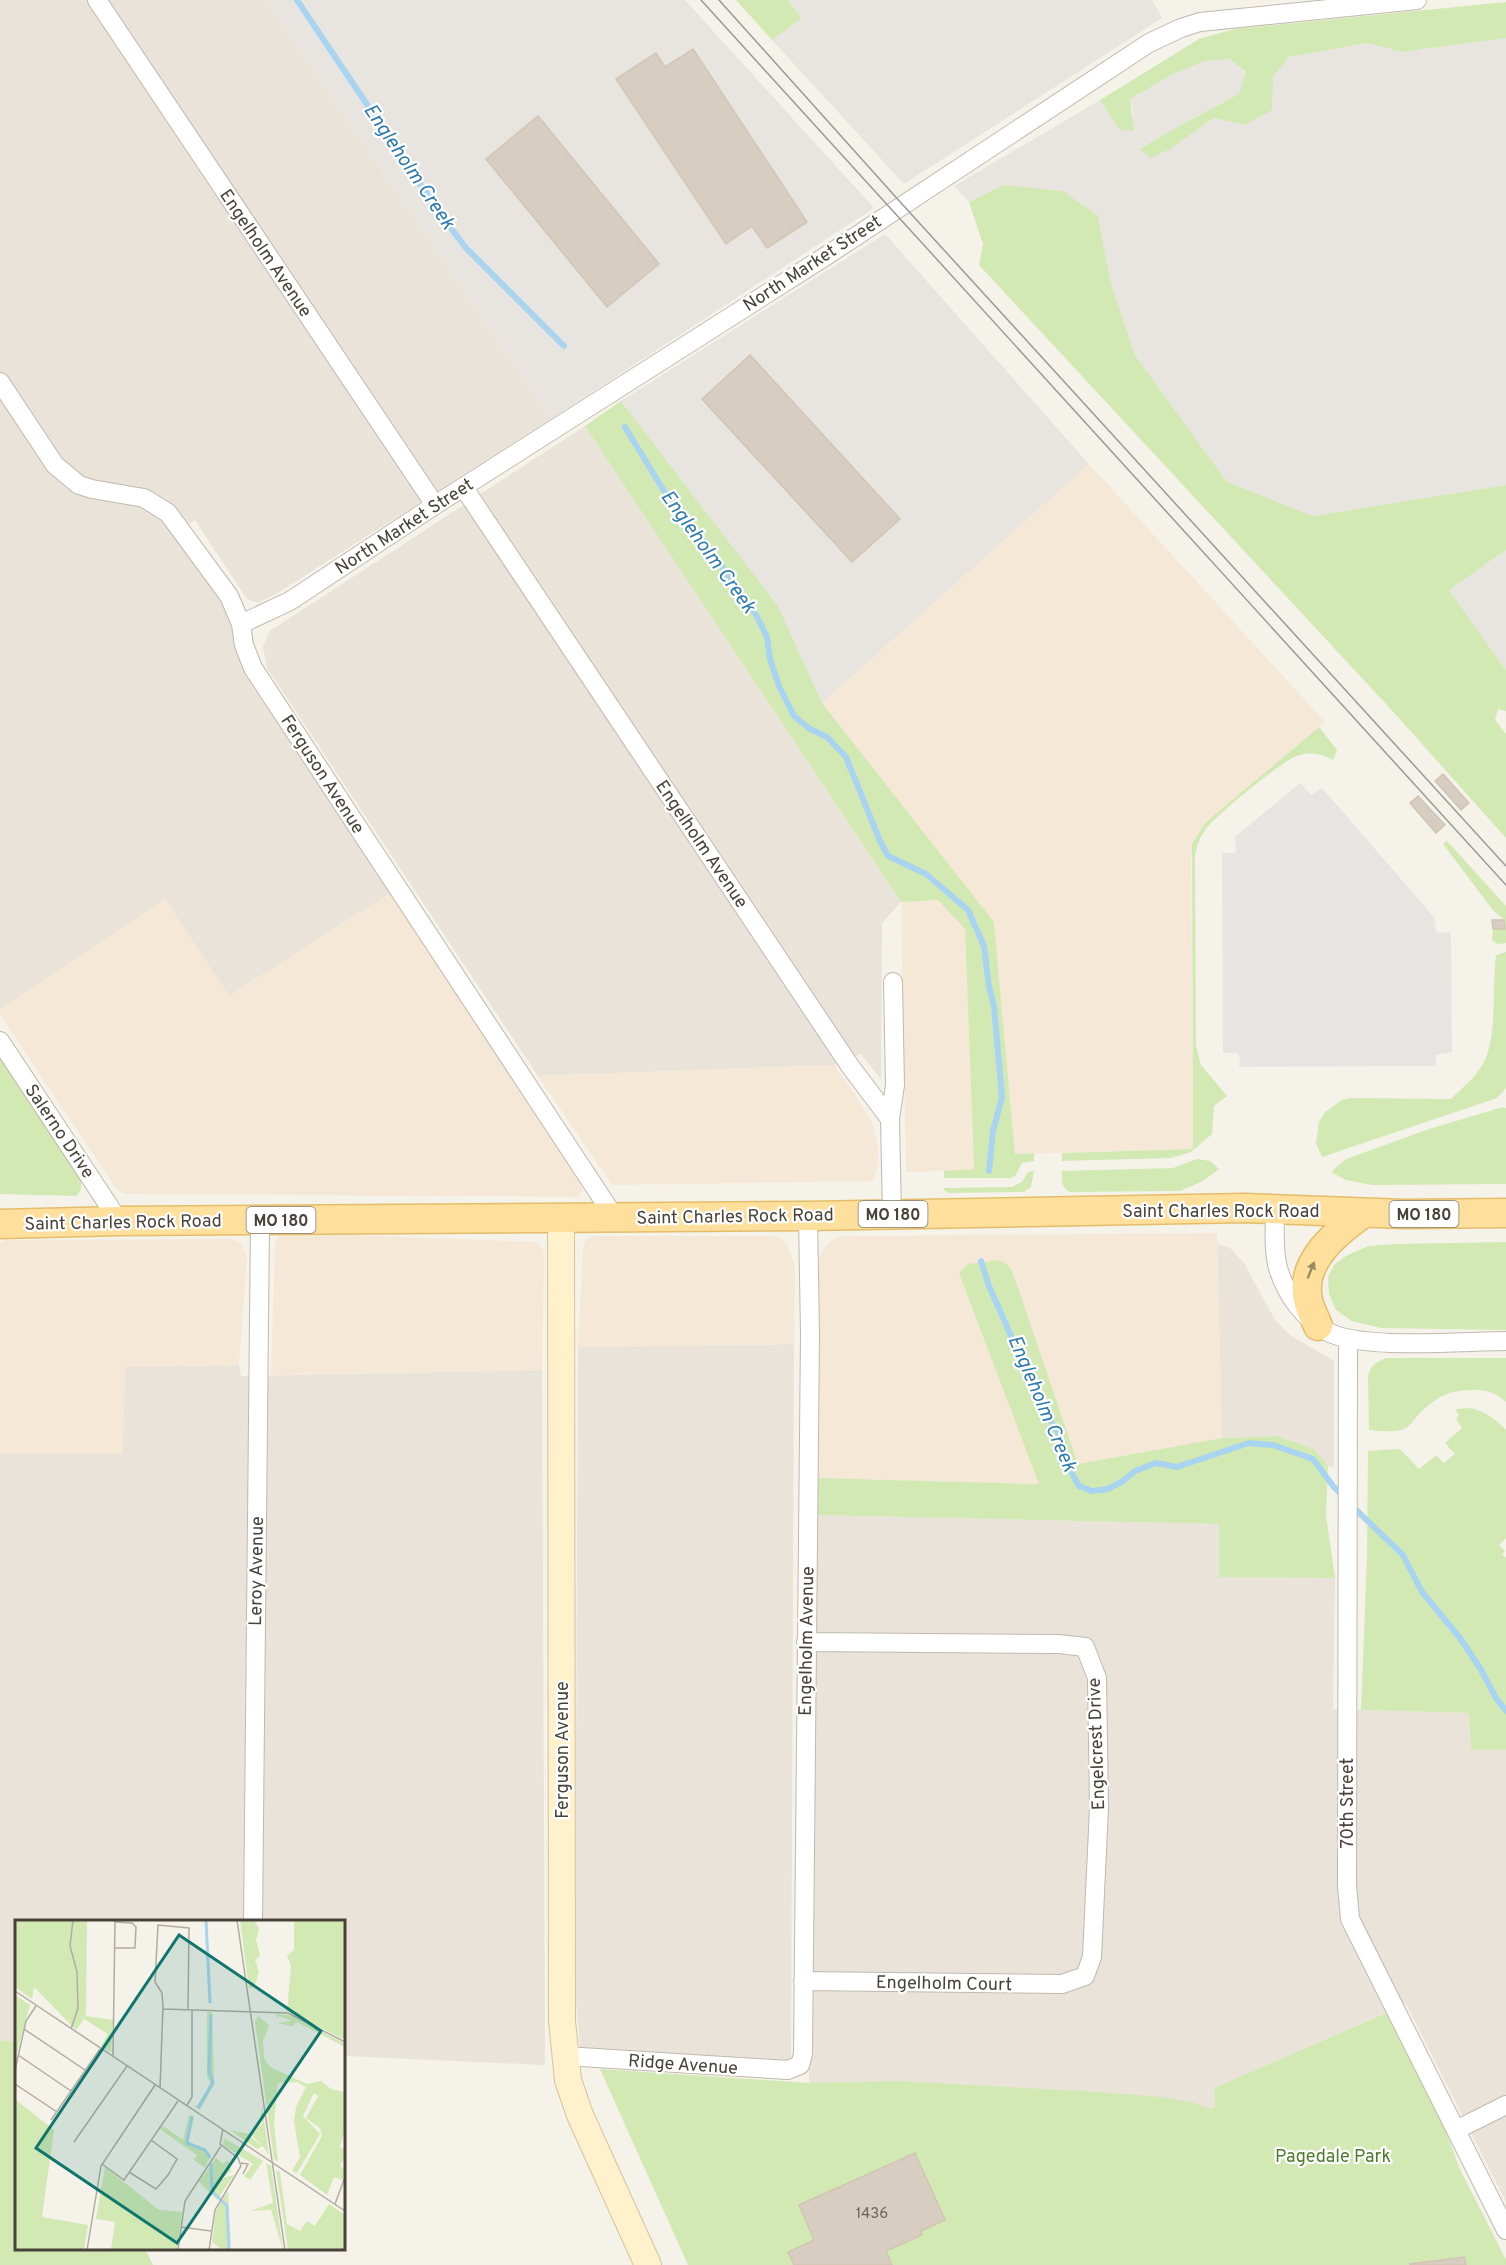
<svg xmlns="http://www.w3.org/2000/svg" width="1506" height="2265" font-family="Overpass,sans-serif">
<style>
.residential{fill:#e9e3d9}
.commercial{fill:#f6e8d6}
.industrial{fill:#e8e4df}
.green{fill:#d2e9b4}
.parking{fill:#e7e5e2}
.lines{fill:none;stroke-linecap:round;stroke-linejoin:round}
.stream{stroke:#a8d4f1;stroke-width:6}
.building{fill:#d7cdc0;stroke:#d2c5b3;stroke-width:1.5}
.street-casing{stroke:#c1b9ad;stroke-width:20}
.secondary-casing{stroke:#d4c49a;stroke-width:28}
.primary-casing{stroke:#e4bd6a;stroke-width:31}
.street{stroke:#fff;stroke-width:18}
.secondary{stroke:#fef1cb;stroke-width:26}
.primary{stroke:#fedf9b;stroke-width:28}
.tram{stroke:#999;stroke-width:1.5}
.oneway{fill:#9a8965}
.labels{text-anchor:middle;stroke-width:4.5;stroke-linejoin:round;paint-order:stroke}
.number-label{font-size:15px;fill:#6c655a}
.shield{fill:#fff;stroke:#807b74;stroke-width:1.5}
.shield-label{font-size:16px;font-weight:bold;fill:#494238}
.street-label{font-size:18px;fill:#494238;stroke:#fff}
.park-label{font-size:18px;fill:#4b7c2b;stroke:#fff}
.water-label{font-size:20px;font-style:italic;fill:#2f7aae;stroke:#fff}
.inset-river{fill:none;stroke:#a8d4f1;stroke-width:3}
.inset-road{fill:none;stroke:#b0aca3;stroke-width:1.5}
.view{fill:#0f766e;fill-opacity:0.15;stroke:#0f766e;stroke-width:3}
.inset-edge{fill:none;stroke:#494238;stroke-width:3}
</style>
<rect width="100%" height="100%" fill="#f5f2ea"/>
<path class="residential" d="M0,0H267L551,419L276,594L258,603L247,599L195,520L174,534L234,622V643L239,658L392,892L229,996L165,900L0,1009Z
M585,426L901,902L882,923L881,1079L861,1054L834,1065L538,1076L267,668L263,646L270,631Z
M1217,1244L1230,1248L1244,1263L1275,1320L1290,1335L1334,1361V1467L1328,1466L1314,1449L1277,1436L1222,1438Z
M794,1344L791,2059L784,2063L580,2048L575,1990L578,1347Z
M239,1365L241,1376L542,1370L545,2065L344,2056V1922H16V2042L0,2040V1454H122L125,1367Z
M817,1515L1220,1524V1577L1335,1578L1333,1709L1469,1713L1471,1750H1506V2202L1406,2004L1214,2088L1215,2115L809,2083Z"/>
<path class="commercial" d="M1089,464L1325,722L1205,823L1191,854L1193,1149L1015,1154L994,922L822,703Z
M392,892L580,1180L583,1191L578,1197L125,1194L117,1190L0,1015V1009L165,899L229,996Z
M938,900L965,929L974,1170L906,1172L901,902Z
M834,1065L855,1094L872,1123L878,1145L879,1161L873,1181L612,1185L538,1076Z
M290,1233L536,1242L543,1249L544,1259L542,1370L271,1375L275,1243L279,1237Z
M1217,1233L1222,1438L1078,1464L1013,1273H959L1040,1484L818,1478V1260L823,1249L832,1241L841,1236Z
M594,1236H774L781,1239L789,1248L795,1265L794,1344L578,1347L583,1246L586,1240Z
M233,1239L241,1243L247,1258L239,1365L125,1367L123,1454H0V1243L5,1240Z"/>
<path class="industrial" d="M267,0H685L874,208L551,419Z
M788,0H1152L1162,18L904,184L772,40L802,18Z
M1506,38V485L1313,516L1227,482L1135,355L1111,284L1098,216L1003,185L969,202L954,186L1100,100L1119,130L1134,115L1130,99L1175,73L1205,61L1229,59L1246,73L1239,94L1159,137L1140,149H1170L1214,118L1245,125L1273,77L1289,57L1367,43L1403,52Z
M885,234L1089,464L822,703L778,606L621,401Z
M1506,550V670L1449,590Z"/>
<path class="green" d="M736,0H788L802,18L772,40Z
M1506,2V38L1402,52L1367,43L1289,57L1273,77L1272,110L1245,125L1214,118L1170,149L1151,158L1140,149L1159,137L1239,94L1246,72L1229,59L1205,61L1175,73L1130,99L1134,131L1119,130L1100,100L1199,39L1234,29Z
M1003,185L1063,191L1098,216L1111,284L1135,355L1227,482L1313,516L1506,485V550L1449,590L1506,670V711L1498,709L1495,720L1506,734V838L1398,717L979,265L983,244L969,202Z
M621,401L778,606L822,703L994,922L1015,1154L1034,1153V1161L1022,1163L1015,1176L1011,1178H944V1171L974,1169L965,929L938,900L901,902L585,426Z
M1319,727L1337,750L1333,760C1321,754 1311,751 1297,756C1283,760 1215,816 1206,829C1200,837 1197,846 1195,855L1196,1046L1201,1065L1227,1096L1214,1106L1212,1134L1191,1152L1171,1158L1062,1161V1153L1193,1149L1192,844L1205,823Z
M1447,841L1506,906V943L1497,944L1492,940L1493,929H1504V920L1492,909L1443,844Z
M1506,952V1088L1497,1098L1322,1157L1316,1143L1319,1122L1325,1112L1342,1100L1350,1098L1451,1099C1464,1086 1481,1073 1487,1055C1497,1024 1492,987 1496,955Z
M0,1056L81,1178V1189L77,1196L0,1194Z
M1503,1107L1506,1108V1184L1372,1185L1346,1180L1331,1172L1346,1159L1429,1129Z
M1197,1159L1210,1161L1219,1169L1203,1181L1180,1191L1070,1192C1061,1188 1062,1180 1062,1171L1173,1168Z
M1034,1171L1031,1187L1024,1192L949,1193L944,1190V1188L1012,1187L1022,1182L1028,1172Z
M1506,1242V1330L1381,1328L1352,1321L1336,1310L1329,1294L1328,1277L1334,1265L1346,1256L1368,1246L1395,1244Z
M999,1260L1008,1265L1013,1273L1078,1464L1222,1438L1277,1436L1314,1449L1328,1466L1326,1515L1335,1578L1219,1577V1524L817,1515L818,1478L1039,1484L959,1273L968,1264Z
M1386,1358H1506V1402C1498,1394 1488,1390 1477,1390C1449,1390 1439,1395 1419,1414C1415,1418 1411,1425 1406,1428C1397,1433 1379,1431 1369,1430L1368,1375C1371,1365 1377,1362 1386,1358Z
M1471,1408C1486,1412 1495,1419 1506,1430V1538L1499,1545L1505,1551L1502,1554L1506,1558V1750H1471L1469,1713L1361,1710L1367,1556L1368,1451L1400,1449L1419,1469L1436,1455L1444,1463L1455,1454L1445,1443L1462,1428L1456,1419L1459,1415L1455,1409Z
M1386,2013L1441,2118L1459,2167L1506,2260V2265H688L600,2069L809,2083L896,2081L1099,2092L1161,2097L1192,2102L1210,2109L1215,2107L1214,2088Z
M0,2040L16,2042V2248L145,2249L153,2265H0Z"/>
<path class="parking" d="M1300,783L1311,795L1322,788L1434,917L1436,931L1438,933L1451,932L1452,1052L1436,1055V1066L1239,1067L1240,1059L1237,1053H1223L1222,853H1234L1236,851L1235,837Z"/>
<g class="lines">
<path class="stream" d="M297,0L441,215L466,248L564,346
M625,427L664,491L678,505L756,615L767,637L770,659L779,686L794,716L810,729L827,737L846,757L880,841L888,856L926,874L968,910L984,946L989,987L994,1006L1002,1097L993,1131L989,1171
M981,1261L989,1286L1008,1329L1041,1404L1062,1440L1070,1470L1079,1486L1092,1491L1108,1489L1123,1481L1135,1471L1156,1463L1177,1467L1249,1443L1273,1445L1313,1459L1333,1486L1344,1497
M1351,1505L1403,1555L1422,1592L1460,1638L1480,1668L1496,1698L1506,1711"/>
</g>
<path class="building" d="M693,49L807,222L767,248L752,226L726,244L616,79L656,53L665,67Z
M538,116L659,264L607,307L486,159Z
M750,355L900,519L852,562L702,399Z
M1443,774L1469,803L1461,810L1435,781Z
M1418,796L1445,825L1436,833L1410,803Z
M1492,920H1504L1505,929H1493Z
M915,2153L945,2220L921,2231L922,2235L886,2251L892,2265H794L788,2252L814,2240L799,2205Z
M1464,2257L1466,2265H1410V2264Z"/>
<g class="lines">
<defs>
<path id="street" d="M97,0L435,505
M0,382L55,465L79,485L92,489L144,498L168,513L229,596L241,624L244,645L253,668L615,1218
M464,488L850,1066L890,1119L892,1214
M241,624L290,601L435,505L826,256L1149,43L1181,28L1200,22L1417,0
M0,1041L119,1221
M890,1119L895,1085L893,982
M1275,1209C1275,1228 1273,1250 1278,1268C1286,1295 1304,1319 1328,1332C1362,1350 1464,1341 1506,1341
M1348,1339L1347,1885L1350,1919L1506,2230
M253,1922L260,1220
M803,1981L1062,1984L1085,1976L1092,1957L1099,1808L1097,1678L1085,1647L1059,1644L806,1642
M565,2056L788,2070L800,2065L803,2054L810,1334L808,1216
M1456,2130L1506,2105"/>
<path id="secondary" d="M561,1218L562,2021L568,2080L580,2115L648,2265"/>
<path id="primary" d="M0,1224L119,1221L808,1216L1244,1208L1405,1214L1506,1213
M1318,1326C1315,1318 1311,1311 1309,1304C1297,1264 1335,1233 1364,1213"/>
</defs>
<use href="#street" class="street-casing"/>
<use href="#secondary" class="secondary-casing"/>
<use href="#primary" class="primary-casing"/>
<use href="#street" class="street"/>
<use href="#secondary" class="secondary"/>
<use href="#primary" class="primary"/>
<path class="tram" d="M701,0L1506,885
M719,0L902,204L1506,866"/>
</g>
<defs><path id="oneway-solid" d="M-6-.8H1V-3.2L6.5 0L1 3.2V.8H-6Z" transform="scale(1.5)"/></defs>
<use class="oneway" href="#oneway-solid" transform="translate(1311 1270) rotate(-68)"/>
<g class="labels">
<g class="number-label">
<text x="872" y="2218">1436</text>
</g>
<g class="shield">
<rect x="858.5" y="1201" width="69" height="26" rx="4.5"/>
<rect x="1389.5" y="1201" width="69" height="26" rx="4.5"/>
<rect x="246.5" y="1207" width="69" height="26" rx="4.5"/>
</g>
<g class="shield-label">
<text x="893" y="1220">MO 180</text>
<text x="1424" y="1220">MO 180</text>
<text x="281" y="1226">MO 180</text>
</g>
<g class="street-label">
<text transform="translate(266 253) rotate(56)" y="6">Engelholm Avenue</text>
<text transform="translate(812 263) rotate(-33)" y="6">North Market Street</text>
<text transform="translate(404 526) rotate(-33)" y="6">North Market Street</text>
<text transform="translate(323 774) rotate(57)" y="6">Ferguson Avenue</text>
<text transform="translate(702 844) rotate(56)" y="6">Engelholm Avenue</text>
<text transform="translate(60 1131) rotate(56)" y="6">Salerno Drive</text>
<text x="1221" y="1217">Saint Charles Rock Road</text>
<text transform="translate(735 1216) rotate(-1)" y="6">Saint Charles Rock Road</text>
<text transform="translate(123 1222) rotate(-1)" y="6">Saint Charles Rock Road</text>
<text transform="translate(256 1571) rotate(-89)" y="6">Leroy Avenue</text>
<text transform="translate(806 1641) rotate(-89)" y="6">Engelholm Avenue</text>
<text transform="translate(1096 1744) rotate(-92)" y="6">Engelcrest Drive</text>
<text transform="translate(562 1750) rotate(-90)" y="6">Ferguson Avenue</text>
<text transform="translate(1347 1803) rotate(-90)" y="6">70th Street</text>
<text transform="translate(944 1983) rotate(1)" y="6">Engelholm Court</text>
<text transform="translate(683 2064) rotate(4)" y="6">Ridge Avenue</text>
</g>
<g class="park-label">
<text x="1333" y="2162">Pagedale Park</text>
</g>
<g class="water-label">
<text transform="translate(410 166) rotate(56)" y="7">Engleholm Creek</text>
<text transform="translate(709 551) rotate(54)" y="7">Engleholm Creek</text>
<text transform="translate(1043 1403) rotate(67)" y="7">Engleholm Creek</text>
</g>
</g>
<g transform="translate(15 1920)">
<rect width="330" height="330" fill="#f5f2ea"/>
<path d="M0,0H72L71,96L98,100L96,132L86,126L93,114L69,99L61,110L19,67L17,79L0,67ZM225,0H239L244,9L241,20L245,36L240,40L244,52L239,68H234ZM279,0H330V120L272,91L276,46L272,36L279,30ZM0,75L15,85L0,139ZM192,92H197L199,165L185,190L178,186H182L196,164L192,157ZM261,94L278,96L330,124V127L282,102L277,106L262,103L277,101L264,96L263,99ZM243,96L254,105L248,121L249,138L255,147L292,164L306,161L316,169L330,172V209L325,227L330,230V238L325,245L330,252L327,260L319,257L312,275L285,255L307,216L305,208L291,198L303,176L299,173L288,196L305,214L282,253L277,251L285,237L279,202L281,187L291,167L282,162L263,163L259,203L263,242L259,239L240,102ZM0,179L39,210L27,297L73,305L69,330H0ZM247,186L254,236L248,226L242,229L215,210L235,214L237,218L247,226L237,215L248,202L245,198ZM174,195L179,198L173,221L196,234L190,248L179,240L182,235L145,209L148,206L168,220ZM209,218L248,241L235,260L229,256L238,244L208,225ZM201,238L208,244L212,240L215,243L216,251L207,258L219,255L202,280L184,262ZM251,243L256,246L268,330L256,290L235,291L258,283ZM90,247L144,290L167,292L162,330H96L100,302L81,299ZM261,250L265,252L272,304L285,311L292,301L300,306L314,284L330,295V330H273ZM213,271L216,330H208L197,322L201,291Z" fill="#d2e9b4"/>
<path class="inset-river" d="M191,0L195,83M183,188L198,162L194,152L196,95M177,196L172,223L190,230L195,238M196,243L197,271L212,286L214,330"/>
<path class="inset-road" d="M222,0L270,330M99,28H120L121,7L117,3L100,2M0,71L330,291M148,89L273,93L330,122M9,109L70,150M56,109L63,88L62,52L55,26L58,0M3,135L56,171M98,137L100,0M0,150L11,101L21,86M0,164L42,192M145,168L148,86L147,73L140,62L143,5L174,8L173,90M172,185L177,177V90M36,200L85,129M59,222L112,146M226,243L233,244L228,254M87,244L109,260L163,181M114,252L141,269L153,255L162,239L136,220M320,284L330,257M166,307L196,311M72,330L86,246L140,165M163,330L170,281L206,226M194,330L200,290L226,246L223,238L205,224L208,209"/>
<path class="view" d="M164,15L306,111L162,323L21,228Z"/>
<rect width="330" height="330" class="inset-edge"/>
</g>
</svg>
